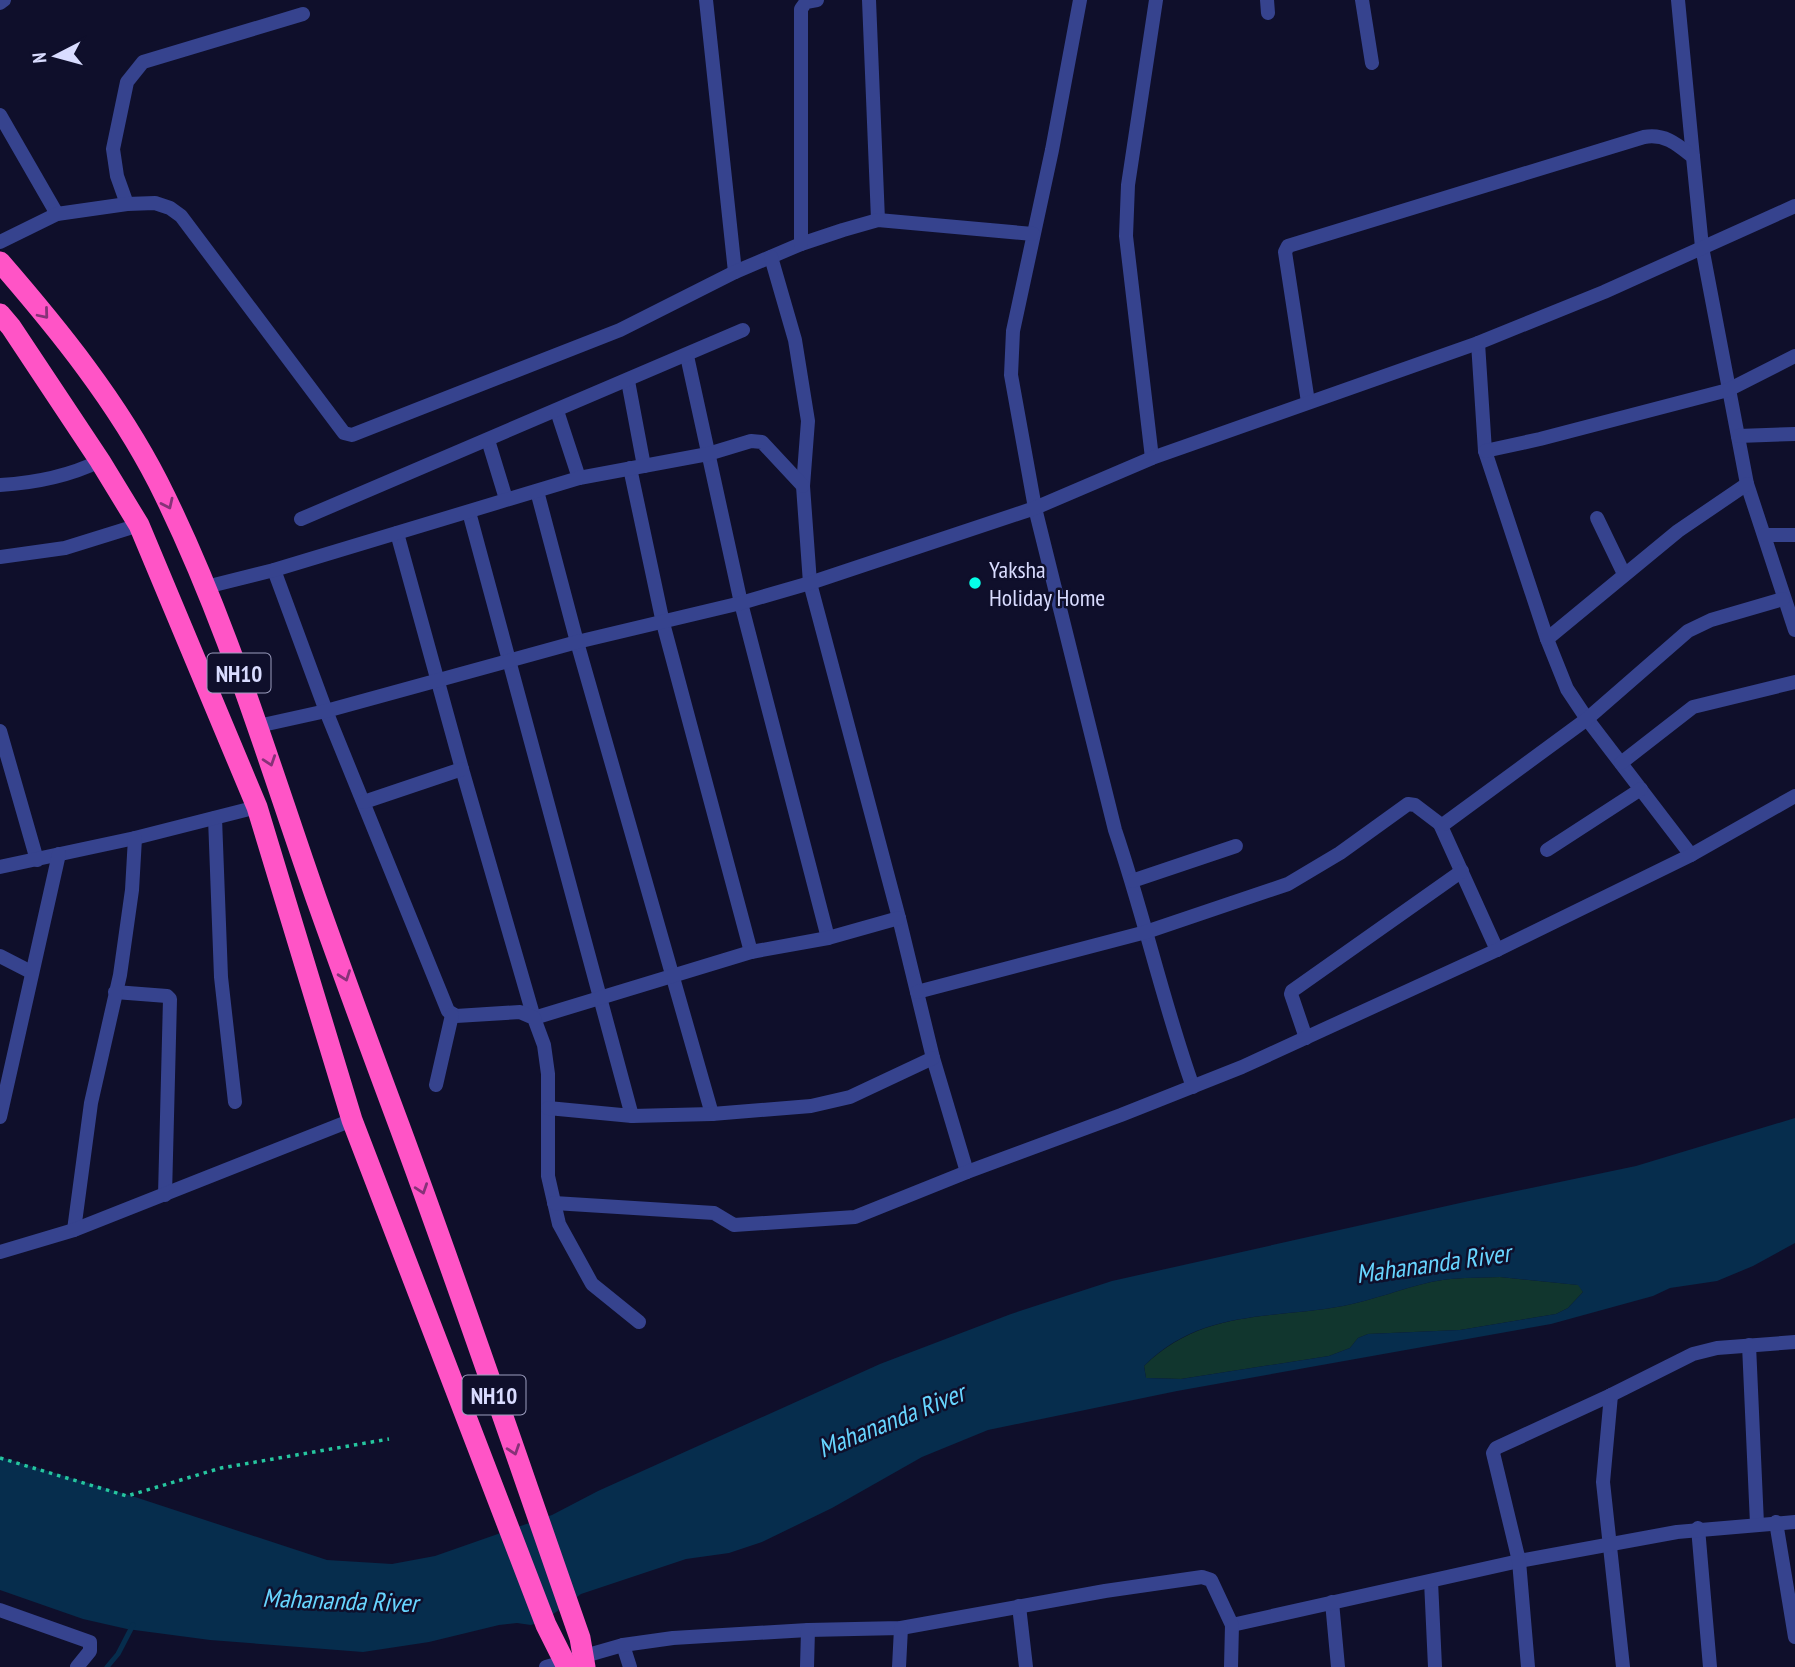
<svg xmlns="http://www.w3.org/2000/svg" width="1795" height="1667" viewBox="0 0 1795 1667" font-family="'PT Sans Narrow',sans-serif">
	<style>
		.green { fill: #11362e }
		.water { fill: #062d4d; fill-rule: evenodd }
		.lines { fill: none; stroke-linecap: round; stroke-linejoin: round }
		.stream { stroke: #062d4d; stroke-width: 5 }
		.path { stroke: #26c69f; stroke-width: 3.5; stroke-dasharray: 3.5 5; stroke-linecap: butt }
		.street { stroke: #36438e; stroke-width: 14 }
		.highway { stroke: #ff54c6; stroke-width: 21 }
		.oneway { stroke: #873278 }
		.poi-dot { fill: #05ffe9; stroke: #0f0f2b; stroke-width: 2.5 }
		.labels { text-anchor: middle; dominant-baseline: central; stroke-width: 5; stroke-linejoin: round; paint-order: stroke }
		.shield { fill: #0f0f2b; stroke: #9c9ebf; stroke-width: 2 }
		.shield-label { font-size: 23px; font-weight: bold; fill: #d9dcff }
		.poi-label { font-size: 24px; fill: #d9dcff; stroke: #0f0f2b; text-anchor: start }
		.water-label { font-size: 26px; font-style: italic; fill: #67d5ff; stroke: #0f0f2b }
	</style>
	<rect width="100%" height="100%" fill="#0f0f2b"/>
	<path class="green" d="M1500,1277l79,8 4,7 -15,16 -12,6 -96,16 -92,4 -10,4 -8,10 -21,8 -148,23 -35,-1 -2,-12c58,-57 128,-47 199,-60 30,-6 58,-17 88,-24 22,-5 46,-4 69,-5z"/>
	<path class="water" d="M1795,1118v125l-42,23 -36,15 -47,7 -17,8 -102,28 -374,67 -189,39 -66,27 -90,51 -70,34 -33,11 -43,6 -105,35 -36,26 -14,5 -14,-2 -18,2 -70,17 -66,10 -153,-12 -83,-11 -44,-10 -83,-29v-133l135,40 192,63 65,4 43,-8 117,-41 46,-24 282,-127 131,-50 101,-33 357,-80 167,-35zM1500,1277l78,8 5,7 -15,16 -12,6 -96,16 -92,4 -10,4 -8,10 -21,8 -148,23 -35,-1 -2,-12c56,-57 128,-47 199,-60 30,-6 58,-17 88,-24 22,-5 46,-4 69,-5z"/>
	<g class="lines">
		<path class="stream" d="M107,1667l11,-13 15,-29"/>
		<path class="path" d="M0,1458l127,38 94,-28 168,-29"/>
		<g class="street">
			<path d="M706,0l29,272"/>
			<path d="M869,0l9,220"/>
			<path d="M1080,0l-28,150 -39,181 -2,44 24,133 80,322c29,85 48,173 78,257"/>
			<path d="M1267,0l1,13"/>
			<path d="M1362,0l10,63"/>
			<path d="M1678,0l15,157"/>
			<path d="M0,3l4,-3"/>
			<path d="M0,115l57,99"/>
			<path d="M127,204l-10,-28 -4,-27 14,-67 16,-20 160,-48"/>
			<path d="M0,242l57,-28 70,-10 28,-1 15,5 11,8 163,217 8,2 268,-105 115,-58 66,-28 42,-14 35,-10 155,14"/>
			<path d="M801,244v-235l5,-7 11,-2"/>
			<path d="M771,257l24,83 13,81 -5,65 7,97 89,335 34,140 34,114"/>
			<path d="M1478,343l7,108 62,188 20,50 20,30 104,136"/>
			<path d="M687,356l54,247 87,335"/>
			<path d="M628,381l16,85"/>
			<path d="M1308,402l-23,-150 3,-6 356,-109c21,-4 34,8 49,20l9,90 45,237 48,146"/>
			<path d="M557,411l22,67"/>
			<path d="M1738,436l57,-2"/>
			<path d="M488,440l18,59"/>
			<path d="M1485,451l55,-12 188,-49 67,-34"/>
			<path d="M1152,458l-26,-222 2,-51 28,-185"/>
			<path d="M630,468l33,155 88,329"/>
			<path d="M0,485c34,-2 69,-9 100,-24"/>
			<path d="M537,491l40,151 135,472"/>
			<path d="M469,512l163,604"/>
			<path d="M1597,518l27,56"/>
			<path d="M301,519l442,-189"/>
			<path d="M397,533l65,236 72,249 217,-66 77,-14 71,-20"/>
			<path d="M1765,535h30"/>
			<path d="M0,557l65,-9 74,-23"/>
			<path d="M274,570l52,141 122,300 8,5 64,-4 14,6 10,27 4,29v102l11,48 33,60 47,38"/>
			<path d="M206,587l68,-17 305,-92 129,-24 43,-13 11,1 41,44"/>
			<path d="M1547,639l131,-108 69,-47"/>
			<path d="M258,726l68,-15 251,-69 164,-39 69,-20 225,-75 117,-50 326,-115 126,-51 191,-86"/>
			<path d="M0,731l37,129"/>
			<path d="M1621,763l72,-56 102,-25"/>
			<path d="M364,802l98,-33"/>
			<path d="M215,818l6,159 14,125"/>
			<path d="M1440,824l57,126"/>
			<path d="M1547,850l94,-61"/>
			<path d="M0,867l135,-29 122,-31"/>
			<path d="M1132,881l104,-35"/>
			<path d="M0,956l31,16"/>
			<path d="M115,992l52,4 3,3 -5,196"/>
			<path d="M917,992l229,-60 142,-48 52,-31 68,-49 7,1 25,19h4l143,-105 101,-88 23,-11 72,-21"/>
			<path d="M1306,1038l-15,-44 1,-3 170,-120"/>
			<path d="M436,1085l16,-70"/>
			<path d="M548,1108l84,8 80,-2 99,-8 39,-9 83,-39"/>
			<path d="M0,1117l59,-263"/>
			<path d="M554,1203l160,10 20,12 121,-8 112,-45 154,-57 121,-48 255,-117 194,-95 104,-59"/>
			<path d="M74,1230l17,-127 29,-128 12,-85 3,-52"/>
			<path d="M0,1252l74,-22 278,-110"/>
			<path d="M1749,1345l8,179"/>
			<path d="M1611,1395l-8,87 20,185"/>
			<path d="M1776,1522l19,115"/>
			<path d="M1698,1528l12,139"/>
			<path d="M1431,1581l4,86"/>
			<path d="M1332,1602l6,65"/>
			<path d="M1019,1606l7,61"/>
			<path d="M0,1610l90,32v9l-13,16"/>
			<path d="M1232,1625l287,-64 158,-29 118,-10"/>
			<path d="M623,1645l7,22"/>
			<path d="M546,1667l77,-22 50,-7 135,-8 93,-2 204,-37 97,-14 9,3 21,45 -1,42"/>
			<path d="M807,1667l1,-37"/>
			<path d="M899,1667l2,-39"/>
			<path d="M1528,1667l-9,-106 -26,-108 3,-5 115,-53 82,-41 24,-6 78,-6"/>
		</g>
		<g class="highway">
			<path d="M0,262c59,68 117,140 158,220 67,133 109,276 158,416 27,76 55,152 83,227 63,170 121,342 181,513l5,29"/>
			<path d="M0,314l11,13 89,134 39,64 118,282 95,313 194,505 21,42"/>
		</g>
	</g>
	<defs><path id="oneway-chevron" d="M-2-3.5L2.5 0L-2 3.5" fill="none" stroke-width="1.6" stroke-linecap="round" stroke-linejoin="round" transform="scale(1.75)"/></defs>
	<g class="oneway">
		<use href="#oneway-chevron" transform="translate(44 314) rotate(50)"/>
		<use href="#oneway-chevron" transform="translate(168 504) rotate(65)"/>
		<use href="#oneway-chevron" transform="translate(270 761) rotate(71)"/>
		<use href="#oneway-chevron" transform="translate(345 976) rotate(70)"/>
		<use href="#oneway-chevron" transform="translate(422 1189) rotate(71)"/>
		<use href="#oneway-chevron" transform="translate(514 1450) rotate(71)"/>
	</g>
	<circle class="poi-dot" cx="975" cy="583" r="7"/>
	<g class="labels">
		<g class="shield">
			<rect x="207.5" y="653.5" width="63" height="39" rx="5"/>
			<rect x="462.5" y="1375.5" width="63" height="39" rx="5"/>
		</g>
		<g class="shield-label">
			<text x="239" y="673">NH10</text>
			<text x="494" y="1395">NH10</text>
		</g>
		<g class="poi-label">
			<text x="989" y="569">Yaksha<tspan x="989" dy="28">Holiday Home</tspan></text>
		</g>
		<g class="water-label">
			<text transform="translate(1433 1263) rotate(-8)">Mahananda River</text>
			<text transform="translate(891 1420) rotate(-22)">Mahananda River</text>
			<text transform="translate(340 1600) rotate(2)">Mahananda River</text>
		</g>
	</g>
	<g transform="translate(56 56) rotate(264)" stroke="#0f0f2b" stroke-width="5" paint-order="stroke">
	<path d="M0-5L12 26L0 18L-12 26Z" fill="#d9dcff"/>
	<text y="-10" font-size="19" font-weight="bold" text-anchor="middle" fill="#d9dcff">N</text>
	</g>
</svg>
